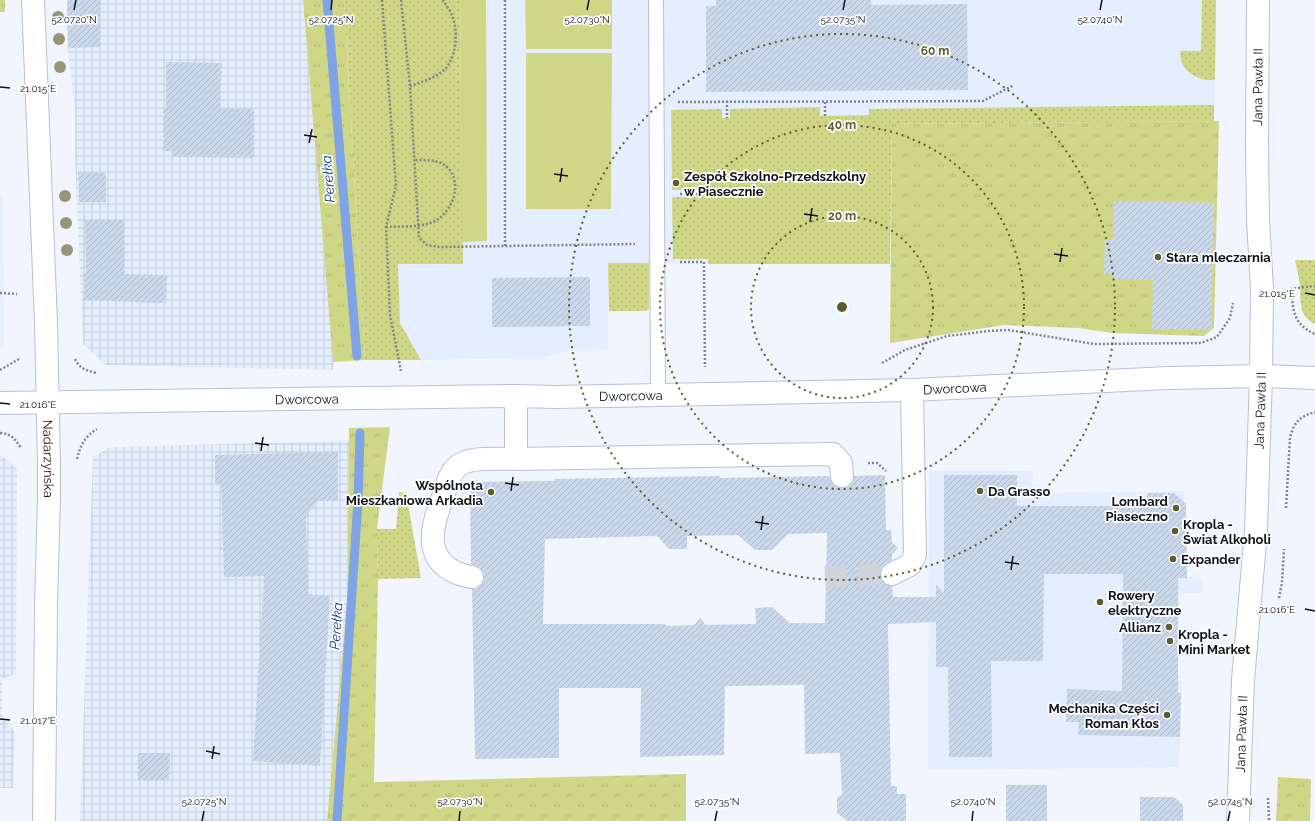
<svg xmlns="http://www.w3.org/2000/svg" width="1315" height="821" viewBox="0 0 1315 821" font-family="Raleway,sans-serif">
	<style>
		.built { fill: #e4eefe }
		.industrial { fill: url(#industrial-grid) }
		.grass { fill: url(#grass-tufts) }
		.park { fill: url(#park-dots) }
		.pitch { fill: #cfd787 }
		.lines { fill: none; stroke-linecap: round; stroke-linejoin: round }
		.stream { stroke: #7ea4e6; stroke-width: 9 }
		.building { fill: url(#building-hatch); fill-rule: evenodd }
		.minor-tunnel { stroke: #cfd4dc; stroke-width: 22; stroke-dasharray: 22 11; stroke-linecap: butt }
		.service-casing { stroke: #b6c1d5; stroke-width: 16 }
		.minor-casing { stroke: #b6c1d5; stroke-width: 24 }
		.tertiary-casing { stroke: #b6c1d5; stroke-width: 24 }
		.path { stroke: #7f838b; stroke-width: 2.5; stroke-dasharray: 2 2; stroke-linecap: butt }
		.service { stroke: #fff; stroke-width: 14 }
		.minor { stroke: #fff; stroke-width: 22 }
		.tertiary { stroke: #fff; stroke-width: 22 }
		.tree { fill: #939778 }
		.ticks { fill: none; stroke: #0f1219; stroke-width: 1.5 }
		.ring { fill: none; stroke: #5a5e2c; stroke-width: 2; stroke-dasharray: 2 4 }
		.poi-dot { fill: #5a5e2c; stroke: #fff; stroke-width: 1.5 }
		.labels { text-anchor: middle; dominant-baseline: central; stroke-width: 3.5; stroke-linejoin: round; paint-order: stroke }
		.street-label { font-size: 13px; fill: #0f1219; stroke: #fff }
		.poi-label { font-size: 13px; font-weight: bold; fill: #0f1219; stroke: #fff; text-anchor: start }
		.water-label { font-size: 14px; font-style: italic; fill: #133e8a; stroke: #fff }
		.ticks-label { font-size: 10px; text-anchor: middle; fill: #0f1219; stroke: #fff; stroke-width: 3.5; stroke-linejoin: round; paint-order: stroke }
		.centre { fill: #5a5e2c; stroke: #fff; stroke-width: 2 }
		.ring-label { font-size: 12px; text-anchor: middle; font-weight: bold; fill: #5a5e2c; stroke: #fff; stroke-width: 3.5; stroke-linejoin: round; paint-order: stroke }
	</style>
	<defs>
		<pattern id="industrial-grid" width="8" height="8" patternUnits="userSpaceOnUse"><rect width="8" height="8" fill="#e4eefe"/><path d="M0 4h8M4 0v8" fill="none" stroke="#c2cbd9"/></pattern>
		<pattern id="grass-tufts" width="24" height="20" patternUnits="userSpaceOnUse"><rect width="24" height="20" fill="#cfd787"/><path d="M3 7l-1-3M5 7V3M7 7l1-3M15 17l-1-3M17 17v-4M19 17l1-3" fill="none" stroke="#b1b874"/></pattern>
		<pattern id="park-dots" width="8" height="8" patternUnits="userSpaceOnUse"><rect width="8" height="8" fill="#cfd787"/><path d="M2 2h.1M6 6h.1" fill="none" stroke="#b1b874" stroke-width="1.8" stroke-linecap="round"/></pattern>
		<pattern id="building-hatch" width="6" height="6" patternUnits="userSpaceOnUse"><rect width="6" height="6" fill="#cbd7eb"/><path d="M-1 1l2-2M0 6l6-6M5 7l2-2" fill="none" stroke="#adb8c9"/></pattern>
	</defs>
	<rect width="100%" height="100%" fill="#f1f6fe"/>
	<g class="built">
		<path d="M460,0h756l-2,121 -322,3 -2,140h-182l-100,-1v86l-39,2 -27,7 -121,2 -21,-37 -2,-59h65z"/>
		<path d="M0,194h3l1,150 -4,3z"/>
		<path d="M929,471h104l-1,22 152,-2v85l19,4v13h-24l-1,87h4l-3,87 -251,3z"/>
	</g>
	<g class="industrial">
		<path d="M67,0h236l31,370 -228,-5 -23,-21 -8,-188v-48l-7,-60z"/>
		<path d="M349,441l-2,160 -20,220h-247l13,-364 17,-10z"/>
		<path d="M0,454l17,15 -1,205 -14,5v37l13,16 -2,56h-13z"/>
	</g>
	<g class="grass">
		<rect x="0" y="0" width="5" height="12"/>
		<path d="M303,0h41l21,360 -32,2z"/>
		<path d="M1219,121l-5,207 -10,8 -92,-3 -34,-5 -74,-3 -114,18 2,-219z"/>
		<path d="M390,427l-13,102 1,50 -4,203 312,-8v47h-359l20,-220 2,-173z"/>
		<path d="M1278,777l33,2 -1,42h-34z"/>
	</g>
	<g class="park">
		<path d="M344,0h116l3,264h-65l2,59 21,37h-56z"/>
		<path d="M1202,0h14l-1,79c-4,2 -8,1 -13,0 -14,-4 -22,-13 -22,-28h21z"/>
		<path d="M1214,105v16l-322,3 -2,140h-182v-5h-35l-1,-62h29l-1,-8 -28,1 -1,-80 51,-1v9h8v-9l90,-2v9l49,-1v-6z"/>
		<path d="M1295,260h20v64c-17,-8 -14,-23 -15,-38 -1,-9 -3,-17 -5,-26z"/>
		<path d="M608,263h41v46l-4,2h-36z"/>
		<path d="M399,492l7,1 15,85 -43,1 -1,-50h19z"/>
	</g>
	<g class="pitch">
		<path d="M460,0h26l1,241 -25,1z"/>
		<path d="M525,0h87v49h-86z"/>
		<path d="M526,53h86l-1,156h-85z"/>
	</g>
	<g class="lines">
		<g class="stream">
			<path d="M327,0l30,356"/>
			<path d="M337,821l21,-320 2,-68"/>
		</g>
	</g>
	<g class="building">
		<path d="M67,0h33v47l-32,1z"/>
		<path d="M716,0h155v5l96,-1 1,86 -262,2v-86h10z"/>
		<path d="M166,62l56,1 -2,46h34v49l-81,-1v-6h-10v-43h3z"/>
		<path d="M78,173h28v29h-27z"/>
		<path d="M1114,201l100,2 -3,127 -59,-1 1,-49 -40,-1 1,-5h-10l1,-35h8z"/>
		<path d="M85,220h39l1,54 42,1 -1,28 -82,-3 1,-27h1z"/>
		<path d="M590,277v49l-98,1v-49z"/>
		<path d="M338,452v49h-20l-12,15 2,78 22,2 -10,170 -67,-5 11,-185 -40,1 -3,-94 -6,1v-29z"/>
		<path d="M885,475l1,55h5l1,12 6,6 -6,6v6l-10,7 -2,7 1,5 4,5 7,2 1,11h43v-12l8,8v-118h73v31h130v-13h27l12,11 1,74h-9v115h3l-1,44 -102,-2 1,-13h-13l1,-33 55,2 1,-117h-79l-1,87h-52l1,96h-43l-1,-90h-12v-45l-48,2 3,162h6v8h9v27h-59l-10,-8v-15l5,-4 -2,-41 -35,1 -1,-69 -79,1 -1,69 -84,2 1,-69h-82v70l-84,1 -3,-170h4l5,-4 3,-6v-6l-4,-5 -9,-4 -1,-82 84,-1v-2l166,-3v2l109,-2 3,7 4,4 7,1 6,-2 4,-4 1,-6zM827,533l-2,90h-35l-18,-16 -17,1 1,16 -50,1 -6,-7 -6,7 -27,1 -2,-2h-122l2,-85 112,-3 12,13h18v-13l51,-1 17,15h17l16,-16z"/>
		<path d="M138,753h32l-1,27h-31z"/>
		<rect x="1006" y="785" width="41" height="36"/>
		<path d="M1140,797h34l9,8v16h-43z"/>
	</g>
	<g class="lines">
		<path class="minor-tunnel" d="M825,577l67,-3"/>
		<defs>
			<path id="service" d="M656,0l2,394"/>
			<g id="minor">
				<path id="s1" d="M33,0l13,323 3,141v34l-3,107 -2,216"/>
				<path d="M1261,376l54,2"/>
				<path d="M516,396v63l317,-5 8,9 1,13"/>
				<path d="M892,574l18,-9 5,-10 -3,-165"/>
				<path d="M472,577c-5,-1 -11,-2 -15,-4 -35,-15 -25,-49 -14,-76 3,-10 6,-23 14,-30 10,-11 45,-8 59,-8"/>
			</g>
			<g id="tertiary">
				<path id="s2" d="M0,403l516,-7 39,1 357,-7 257,-12 92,-2"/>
				<path id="s3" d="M1238,821l5,-141 13,-149 5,-155 1,-87 -4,-69 -1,-76 1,-144"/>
			</g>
		</defs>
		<use href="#service" class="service-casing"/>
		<use href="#minor" class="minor-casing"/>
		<use href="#tertiary" class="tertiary-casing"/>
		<g class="path">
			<path d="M382,0l14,186 -10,41 4,88 11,56"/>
			<path d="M401,0l9,86 9,152 8,7 12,2 196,-3"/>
			<path d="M505,0v246"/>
			<path d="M410,86c12,-4 25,-8 34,-16 13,-12 15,-41 7,-57 -2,-4 -6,-9 -8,-13"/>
			<path d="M727,101v17"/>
			<path d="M678,102l305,-1 31,-16"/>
			<path d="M825,116v-15"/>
			<path d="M680,194h21"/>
			<path d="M386,227c15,-1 33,1 47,-5 19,-9 31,-38 14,-55 -9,-8 -21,-7 -33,-7"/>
			<path d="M680,262h24l1,105"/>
			<path d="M1290,289l25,-3"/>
			<path d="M1292,289c0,21 2,36 23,45"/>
			<path d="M0,293l17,1"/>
			<path d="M75,359c5,10 11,11 21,14"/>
			<path d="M882,363l23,-13 42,-14 42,-5 19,-1 86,14 107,-1 16,-6 13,-19 3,-15"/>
			<path d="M0,370l19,-11"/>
			<path d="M0,433c12,1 15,6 21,15"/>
			<path d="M77,459c3,-13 8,-23 20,-30"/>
			<path d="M868,463h9l9,8"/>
			<path d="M1286,508l4,-71c5,-16 9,-20 25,-25"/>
			<path d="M1279,598l3,-15 2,-34"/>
			<path d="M1268,798l1,23"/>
		</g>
		<use href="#service" class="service"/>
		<use href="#minor" class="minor"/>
		<use href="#tertiary" class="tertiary"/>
	</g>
	<g class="tree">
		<circle cx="58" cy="17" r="6"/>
		<circle cx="59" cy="39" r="6"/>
		<circle cx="60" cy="67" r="6"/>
		<circle cx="65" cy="196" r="6"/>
		<circle cx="66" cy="223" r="6"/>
		<circle cx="67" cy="250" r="6"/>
	</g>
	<path class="ticks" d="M74,10l2,-10M331,10l1,-10M587,10l2,-10M843,10l2,-10M1100,10l2,-10M0,87l10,1M304,135l13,2M309,143l3,-14M554,174l14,2M560,182l2,-14M804,214l14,2M810,222l2,-14M1054,254l14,2M1060,262l2,-14M1305,293l10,2M0,403l10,1M255,443l14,2M261,451l2,-14M505,483l14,2M511,491l2,-14M755,522l14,2M761,530l2,-14M1005,562l14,2M1011,570l2,-14M1305,609l10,2M0,719l10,1M206,751l14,3M212,759l2,-13M202,821l2,-10M459,821l1,-10M715,821l2,-10M972,821l1,-10M1228,821l2,-10"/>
	<g class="ring">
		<circle cx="842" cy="307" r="91"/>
		<circle cx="842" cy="307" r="182"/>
		<circle cx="842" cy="307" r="273"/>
	</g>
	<g class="poi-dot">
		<circle cx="676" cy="183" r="4"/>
		<circle cx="1158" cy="257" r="4"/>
		<circle cx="980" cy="491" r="4"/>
		<circle cx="491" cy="492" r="4"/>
		<circle cx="1176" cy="508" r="4"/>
		<circle cx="1175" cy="531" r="4"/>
		<circle cx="1173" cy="559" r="4"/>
		<circle cx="1100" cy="602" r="4"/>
		<circle cx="1169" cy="627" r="4"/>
		<circle cx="1170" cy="641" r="4"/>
		<circle cx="1167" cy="715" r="4"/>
	</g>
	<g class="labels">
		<g class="street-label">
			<text stroke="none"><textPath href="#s3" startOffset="735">Jana Pawła II</textPath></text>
			<text stroke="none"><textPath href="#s2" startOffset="955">Dworcowa</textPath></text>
			<text stroke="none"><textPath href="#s2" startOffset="631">Dworcowa</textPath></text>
			<text stroke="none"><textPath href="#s2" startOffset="307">Dworcowa</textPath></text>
			<text stroke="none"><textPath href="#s3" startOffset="411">Jana Pawła II</textPath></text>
			<text stroke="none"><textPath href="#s1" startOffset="459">Nadarzyńska</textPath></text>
			<text stroke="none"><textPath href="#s3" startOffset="87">Jana Pawła II</textPath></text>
		</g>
		<g class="poi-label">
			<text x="684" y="176">Zespół Szkolno-Przedszkolny<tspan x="684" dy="15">w Piasecznie</tspan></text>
			<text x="1166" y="257">Stara mleczarnia</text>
			<text x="483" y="485" text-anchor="end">Wspólnota<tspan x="483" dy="15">Mieszkaniowa Arkadia</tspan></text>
			<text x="988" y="491">Da Grasso</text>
			<text x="1168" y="501" text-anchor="end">Lombard<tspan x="1168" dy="15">Piaseczno</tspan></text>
			<text x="1183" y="524">Kropla -<tspan x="1183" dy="15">Świat Alkoholi</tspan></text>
			<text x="1181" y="559">Expander</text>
			<text x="1108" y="595">Rowery<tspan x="1108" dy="15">elektryczne</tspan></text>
			<text x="1161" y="627" text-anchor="end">Allianz</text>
			<text x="1178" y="634">Kropla -<tspan x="1178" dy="15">Mini Market</tspan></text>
			<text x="1159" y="708" text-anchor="end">Mechanika Części<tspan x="1159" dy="15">Roman Kłos</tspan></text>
		</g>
		<g class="water-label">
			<text transform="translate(328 179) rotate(-95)">Perełka</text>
			<text transform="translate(336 626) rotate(-86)">Perełka</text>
		</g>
	</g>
	<g class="ticks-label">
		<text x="331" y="23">52.0725°N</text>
		<text x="587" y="23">52.0730°N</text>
		<text x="843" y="23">52.0735°N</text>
		<text x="1100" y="23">52.0740°N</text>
		<text x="74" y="23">52.0720°N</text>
		<text x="38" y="92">21.015°E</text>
		<text x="1277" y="297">21.015°E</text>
		<text x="38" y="408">21.016°E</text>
		<text x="1277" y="613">21.016°E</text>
		<text x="38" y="724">21.017°E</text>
		<text x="204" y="805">52.0725°N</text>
		<text x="460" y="805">52.0730°N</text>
		<text x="717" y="805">52.0735°N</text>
		<text x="973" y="805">52.0740°N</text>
		<text x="1230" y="805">52.0745°N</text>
	</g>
	<circle cx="842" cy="307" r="6" class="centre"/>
	<g class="ring-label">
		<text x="935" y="55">60 m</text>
		<text x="842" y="129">40 m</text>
		<text x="842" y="220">20 m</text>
	</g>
</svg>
